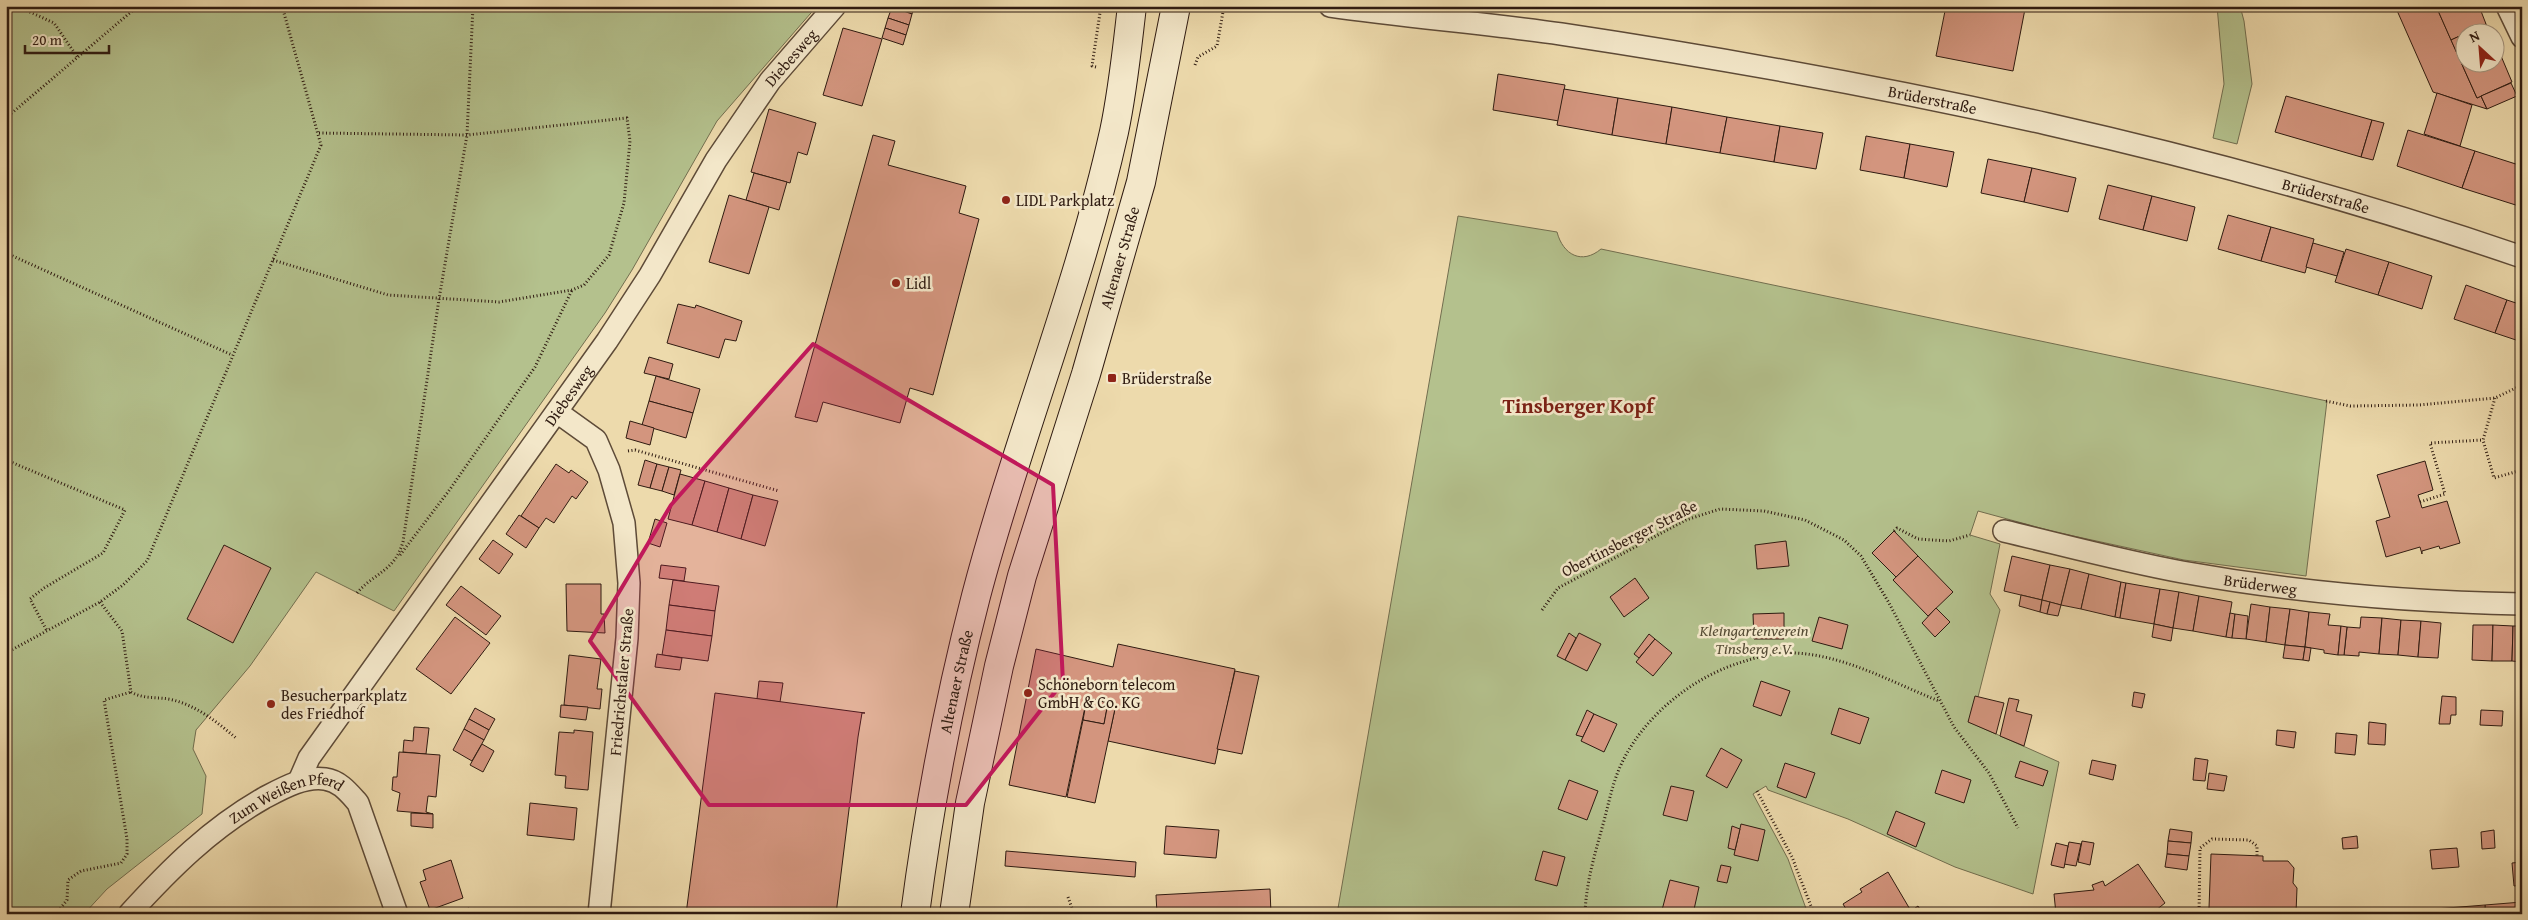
<svg xmlns="http://www.w3.org/2000/svg" width="2528" height="920" viewBox="0 0 2528 920" font-family="'Gentium Book Plus',serif">
	<style>
		.green { fill: #b4c18d; stroke: #726e4f }
		.building { fill: #d3957e; stroke: #2f1b11 }
		.lines { fill: none; stroke-linecap: round; stroke-linejoin: round }
		.minor-casing { stroke: #5e4b38; stroke-width: 24 }
		.secondary-casing { stroke: #2f1b11; stroke-width: 30 }
		.path { stroke: #2f1b11; stroke-width: 3; stroke-dasharray: 1 2.5; stroke-linecap: butt }
		.minor { stroke: #f3e7c9; stroke-width: 21 }
		.secondary { stroke: #f3e7c9; stroke-width: 28 }
		.marked { fill: #c2185b; fill-opacity: 0.2; stroke: #c2185b; stroke-width: 4; stroke-linejoin: round }
		.poi-dot { fill: #8f2418; stroke: #f3e7c9; stroke-width: 2 }
		.labels { text-anchor: middle; dominant-baseline: central; stroke-width: 5; stroke-linejoin: round; paint-order: stroke }
		.street-label { font-size: 16px; fill: #2f1b11; stroke: #f3e7c9 }
		.poi-label { font-size: 16px; fill: #2f1b11; stroke: #f3e7c9; text-anchor: start }
		.park-label { font-size: 16px; font-style: italic; fill: #574d36; stroke: #f3e7c9 }
		.district-label { font-size: 21px; font-weight: bold; fill: #7a1f14; stroke: #f3e7c9 }
	</style>
	<rect width="100%" height="100%" fill="#eddaac"/>
	<filter id="stains"><feTurbulence type="fractalNoise" baseFrequency=".004" numOctaves="4"/><feColorMatrix values="0 0 0 0 .2 0 0 0 0 .09 0 0 0 0 .02 0 0 0 .5 -.17"/></filter>
	<radialGradient id="worn" r=".72"><stop offset=".6" stop-color="#630" stop-opacity="0"/><stop offset="1" stop-color="#630" stop-opacity=".3"/></radialGradient>
	<g class="green">
		<path d="M6,6h811l-100,115 -85,149 -27,43 -211,298 -78,-39 -66,94 -54,64 -3,19 13,27 -4,38 -95,75 -23,25h-78z"/>
		<path d="M2217,6h23l4,15 8,63 -15,60 -24,-6 11,-54z"/>
		<path d="M1458,216l99,16c6,23 25,33 44,17l726,152 -21,175 -122,-16 -129,-28 -77,-21 -8,24 30,9 -10,50 10,16 -22,87 -9,25 90,40 -26,132 -78,-27 -107,-48 -80,-29 -2,-4 -13,8 35,65 20,55h-471z"/>
	</g>
	<g class="building">
		<path d="M892,6h23l-3,8z"/>
		<path d="M1946,6h66l13,3 -12,62 -77,-15z"/>
		<path d="M2395,6h41l41,92 4,-2 6,13 -54,-17z"/>
		<path d="M2436,6h43l7,18 -35,16z"/>
		<path d="M892,7l20,7 -3,11 -21,-7z"/>
		<path d="M888,18l21,7 -3,10 -21,-7z"/>
		<path d="M2486,24l4,8h-23z"/>
		<path d="M843,28l39,11 -20,67 -39,-11z"/>
		<path d="M885,28l21,7 -3,10 -21,-7z"/>
		<path d="M2466,33v29h30v-18l16,38 -35,16 -26,-58z"/>
		<path d="M1498,74l67,11 -6,36 -66,-11z"/>
		<path d="M2511,83l6,13 -30,13 -6,-13z"/>
		<path d="M1564,89l54,9 -6,37 -55,-10z"/>
		<path d="M2437,93l35,12 -12,41 -36,-12z"/>
		<path d="M2286,96l86,24 -11,37 -86,-25z"/>
		<path d="M1618,98l54,9 -6,37 -54,-9z"/>
		<path d="M1672,107l55,10 -7,36 -54,-9z"/>
		<path d="M769,109l47,14 -9,32 -9,-3 -8,31 -39,-11z"/>
		<path d="M1727,117l53,9 -6,36 -54,-9z"/>
		<path d="M2372,120l12,3 -11,37 -12,-3z"/>
		<path d="M1780,126l43,7 -7,36 -42,-7z"/>
		<path d="M2408,130l67,21 -13,37 -65,-22z"/>
		<path d="M873,135l22,6 -7,24 78,21 -7,27 20,6 -46,176 -23,-7 -10,35 -77,-21 -6,20 -22,-5z"/>
		<path d="M1866,136l44,8 -6,34 -44,-8z"/>
		<path d="M1910,144l44,8 -7,35 -43,-9z"/>
		<path d="M2475,151l47,15v41l-60,-19z"/>
		<path d="M1988,159l44,9 -8,34 -43,-9z"/>
		<path d="M2032,168l44,10 -8,34 -44,-10z"/>
		<path d="M754,173l33,9 -8,28 -33,-10z"/>
		<path d="M2108,185l44,11 -9,34 -44,-11z"/>
		<path d="M729,195l40,12 -20,67 -40,-12z"/>
		<path d="M2152,196l43,11 -8,34 -44,-11z"/>
		<path d="M2228,215l43,12 -10,34 -43,-12z"/>
		<path d="M2271,227l43,12 -9,34 -44,-12z"/>
		<path d="M2313,243l31,9 -7,24 -31,-9z"/>
		<path d="M2346,249l43,13 -11,33 -43,-13z"/>
		<path d="M2389,262l43,14 -10,33 -44,-14z"/>
		<path d="M2466,285l41,15 -12,33 -41,-14z"/>
		<path d="M2507,300l15,5v37l-27,-9z"/>
		<path d="M678,304l17,4 1,-3 46,16 -6,20 -11,-2 -6,19 -52,-15z"/>
		<path d="M649,357l24,7 -4,15 -25,-6z"/>
		<path d="M656,376l44,13 -7,24 -44,-12z"/>
		<path d="M649,401l44,12 -7,25 -44,-13z"/>
		<path d="M630,421l24,7 -4,17 -24,-7z"/>
		<path d="M645,460l12,4 -7,24 -12,-3z"/>
		<path d="M2425,461l8,29 -15,5 4,13 25,-7 13,42 -20,6 -1,-3 -17,5v3l-2,-7 -34,10 -10,-36 14,-4 -13,-42z"/>
		<path d="M556,464l13,9 2,-3 17,12 -12,17 -4,-3 -18,27 -8,-5 -7,10 -18,-12z"/>
		<path d="M657,464l12,3 -7,24 -12,-3z"/>
		<path d="M669,467l12,3 -7,25 -12,-4z"/>
		<path d="M680,474l25,7 -13,44 -24,-6z"/>
		<path d="M705,481l24,7 -12,44 -25,-7z"/>
		<path d="M729,488l24,7 -12,44 -24,-7z"/>
		<path d="M753,495l25,6 -13,45 -24,-7z"/>
		<path d="M519,515l20,13 -13,20 -20,-14z"/>
		<path d="M655,519l12,4 -7,24 -12,-4z"/>
		<path d="M1894,531l24,25 -22,21 -24,-24z"/>
		<path d="M493,540l20,14 -14,20 -20,-15z"/>
		<path d="M1786,541l3,25 -32,3 -2,-24z"/>
		<path d="M224,545l47,23 -38,75 -46,-24z"/>
		<path d="M1918,556l35,36 -25,24 -35,-36z"/>
		<path d="M2012,556l38,9 -8,35 -38,-9z"/>
		<path d="M661,565l25,3 -2,13 -25,-3z"/>
		<path d="M2050,565l20,4 -9,36 -19,-5z"/>
		<path d="M2070,569l19,5 -8,35 -20,-4z"/>
		<path d="M2089,574l32,8 -6,35 -34,-8z"/>
		<path d="M1635,578l14,20 -25,19 -14,-20z"/>
		<path d="M673,580l46,6 -4,25 -46,-6z"/>
		<path d="M2121,582l5,1 -6,35 -5,-1z"/>
		<path d="M2126,583l34,6 -6,35 -34,-6z"/>
		<path d="M566,584h35v30h3l1,19 -38,-2z"/>
		<path d="M461,586l40,30 -15,19 -40,-30z"/>
		<path d="M2160,589l19,3 -6,36 -19,-4z"/>
		<path d="M2179,592l20,4 -6,35 -20,-3z"/>
		<path d="M2021,595l21,5 -2,12 -21,-6z"/>
		<path d="M2199,596l33,6 -6,35 -33,-6z"/>
		<path d="M2042,600l8,2 -3,12 -7,-2z"/>
		<path d="M2050,602l11,3 -3,11 -11,-2z"/>
		<path d="M2251,604l19,3 -4,35 -20,-3z"/>
		<path d="M669,605l46,6 -3,25 -46,-6z"/>
		<path d="M2270,607l20,2 -5,36 -19,-3z"/>
		<path d="M1936,608l14,14 -15,15 -13,-14z"/>
		<path d="M2290,609l19,3 -4,35 -20,-2z"/>
		<path d="M2309,612l21,2 -2,11 13,1 -3,29 -14,-2v-3l-19,-3z"/>
		<path d="M1784,613v26h-30l-1,-25z"/>
		<path d="M2230,613l5,1 -3,24 -6,-1z"/>
		<path d="M2235,614l13,2 -2,23 -14,-1z"/>
		<path d="M455,617l35,26 -39,51 -35,-25z"/>
		<path d="M1819,617l29,8 -6,24 -30,-8z"/>
		<path d="M2361,617l21,1 -3,36 -20,-2v4l-15,-1 3,-28 13,1z"/>
		<path d="M2382,618l19,2 -3,35 -19,-1z"/>
		<path d="M2401,620l20,1 -3,36 -20,-2z"/>
		<path d="M2421,621l20,2 -3,35 -20,-1z"/>
		<path d="M2154,624l19,4 -2,13 -19,-4z"/>
		<path d="M2473,625h20l-1,36 -20,-1z"/>
		<path d="M2493,625l20,1 -1,35h-20z"/>
		<path d="M2341,626l6,1 -3,28h-6z"/>
		<path d="M2513,626h9v36l-10,-1z"/>
		<path d="M666,630l46,6 -4,25 -46,-6z"/>
		<path d="M1569,633l7,5 -11,22 -8,-4z"/>
		<path d="M1579,633l22,11 -14,27 -22,-11z"/>
		<path d="M1649,634l6,5 -16,19 -5,-4z"/>
		<path d="M1655,639l17,14 -19,23 -17,-14z"/>
		<path d="M1118,644l117,25 -20,95 -107,-23 8,-37 -29,-6 -21,99 -57,-12 27,-136 77,18z"/>
		<path d="M2285,645l20,2 -2,13 -20,-2z"/>
		<path d="M2305,647l6,1 -2,13 -6,-1z"/>
		<path d="M657,654l25,4 -2,12 -25,-3z"/>
		<path d="M569,655l32,4 -4,30h5l-2,20 -36,-4z"/>
		<path d="M1235,671l24,5 -17,78 -25,-5z"/>
		<path d="M759,681l24,2 -3,19 -23,-3z"/>
		<path d="M1761,681l29,10 -9,25 -28,-10z"/>
		<path d="M2134,692l11,2 -3,14 -10,-2z"/>
		<path d="M715,693l150,20h-3l-4,24 -22,177h-150z"/>
		<path d="M1975,696l29,7 -8,31 -28,-12z"/>
		<path d="M2442,696l14,1v18h-5l-1,9h-11z"/>
		<path d="M1087,698l21,5 -4,21 -21,-4z"/>
		<path d="M2009,698l10,2 -3,11 16,4 -8,31 -24,-10z"/>
		<path d="M1108,703l8,1 -21,99 -28,-6 16,-77 21,4z"/>
		<path d="M561,705l27,2 -2,13 -26,-3z"/>
		<path d="M475,708l20,11 -6,11 -20,-11z"/>
		<path d="M1839,708l30,10 -9,26 -29,-10z"/>
		<path d="M1587,710l7,4 -11,23 -7,-2z"/>
		<path d="M2481,710l22,1 -1,15 -22,-1z"/>
		<path d="M1594,714l23,10 -13,28 -23,-11z"/>
		<path d="M469,719l20,11 -5,10 -20,-11z"/>
		<path d="M2369,722l17,2 -1,21 -17,-1z"/>
		<path d="M414,727l15,1 -3,26 -23,-2 1,-12 9,1z"/>
		<path d="M464,729l20,11 -12,21 -19,-11z"/>
		<path d="M574,730l19,2 -5,58 -23,-2 1,-12 -11,-1 4,-43 15,1z"/>
		<path d="M2277,730l19,2 -2,16 -18,-3z"/>
		<path d="M2336,733l21,2 -2,20 -20,-2z"/>
		<path d="M482,744l12,7 -11,21 -13,-7z"/>
		<path d="M1721,748l21,12 -15,28 -21,-12z"/>
		<path d="M399,752l41,3 -4,42 -8,-1 -2,16 7,2 -36,-3 3,-18 -8,-3 1,-13h4z"/>
		<path d="M2195,758l13,2 -3,21 -12,-1z"/>
		<path d="M2092,760l24,5 -3,15 -24,-6z"/>
		<path d="M2020,761l28,10 -5,15 -28,-9z"/>
		<path d="M1785,763l30,10 -9,25 -29,-11z"/>
		<path d="M1942,770l29,10 -7,23 -29,-10z"/>
		<path d="M2209,773l18,3 -3,15 -17,-2z"/>
		<path d="M1569,780l29,11 -11,29 -29,-11z"/>
		<path d="M1671,786l23,5 -7,30 -24,-6z"/>
		<path d="M530,803l47,5 -3,32 -47,-5z"/>
		<path d="M1896,811l29,12 -9,24 -29,-13z"/>
		<path d="M411,813l22,1v14l-22,-2z"/>
		<path d="M1741,824l24,6 -7,31 -24,-6z"/>
		<path d="M1166,826l53,4 -3,28 -52,-4z"/>
		<path d="M1732,826l8,3 -5,21 -7,-2z"/>
		<path d="M2170,829l22,3 -1,11 -23,-2z"/>
		<path d="M2494,830l1,18 -13,1 -1,-17z"/>
		<path d="M2357,836l1,12 -15,1 -1,-11z"/>
		<path d="M2082,841l12,2 -4,22 -12,-3z"/>
		<path d="M2168,841l23,2 -2,13 -22,-2z"/>
		<path d="M2069,842l12,2 -5,22 -12,-2z"/>
		<path d="M2056,843l12,3 -4,22 -13,-3z"/>
		<path d="M2457,848l2,19 -27,2 -2,-19z"/>
		<path d="M1006,851l130,11 -1,15 -130,-11z"/>
		<path d="M1543,851l22,6 -8,29 -22,-6z"/>
		<path d="M2167,854l22,2 -2,14 -22,-3z"/>
		<path d="M2211,854l52,2v5h25l6,7 -1,15 4,5 -1,25 -62,-3 -4,4 -17,-1 -4,-5z"/>
		<path d="M451,860l12,38 -33,12 -10,-28 6,-2 -3,-10z"/>
		<path d="M2522,862v23l-8,1 -2,-23z"/>
		<path d="M2138,864l27,39 -14,11h-95l-2,-20 40,-4 -2,-5 11,-4 2,5z"/>
		<path d="M1721,865l10,2 -4,16 -10,-2z"/>
		<path d="M1888,872l23,39 7,-5 5,8h-74l-6,-10 19,-12 -2,-3z"/>
		<path d="M1670,880l29,7 -6,27 -31,-4z"/>
		<path d="M1270,889l1,25h-114l-1,-19z"/>
		<path d="M2522,902v12h-37v-9z"/>
		<path d="M2485,905v9h-50v-5z"/>
		<path d="M469,908l2,6h-22z"/>
		<path d="M2435,909v5h-50v-1z"/>
	</g>
	<g class="lines">
		<defs>
			<g id="minor">
				<path id="s1" d="M1330,6c77,11 154,17 231,28 325,49 649,116 961,223"/>
				<path d="M2507,6l15,31"/>
				<path d="M557,412l39,28 13,30 15,53 5,60 -2,55 -28,276"/>
				<path id="s2" d="M2004,531c59,14 118,30 178,41 111,20 227,30 340,32"/>
				<path id="s3" d="M299,781l10,-23 298,-417 43,-66 66,-115 54,-79 65,-75"/>
				<path id="s4" d="M129,914c42,-46 81,-85 135,-116 19,-10 40,-22 61,-19 15,2 24,14 33,24l39,111"/>
			</g>
			<g id="secondary">
				<path id="s5" d="M915,914c14,-107 34,-214 61,-318 41,-156 103,-307 138,-464 9,-42 13,-84 18,-126"/>
				<path id="s6" d="M954,914l16,-111 29,-137 23,-90 64,-202 55,-192 35,-176"/>
			</g>
		</defs>
		<use href="#minor" class="minor-casing"/>
		<use href="#secondary" class="secondary-casing"/>
		<g class="path">
			<path d="M17,6l37,17 24,35"/>
			<path d="M1195,65l3,-8 19,-11 7,-40"/>
			<path d="M1096,67l-4,-1 9,-60"/>
			<path d="M6,118l132,-112"/>
			<path d="M6,253l226,102"/>
			<path d="M273,260l115,35 111,7 73,-12 12,-5 25,-30 15,-52 6,-62 -3,-23 -160,17 -150,-2"/>
			<path d="M2495,398l-12,42 11,38 28,-8"/>
			<path d="M2326,401l24,5 69,-1 76,-7 27,-13"/>
			<path d="M628,451l7,-1 144,41"/>
			<path d="M6,460l119,50 -22,43 -59,35 -14,11 17,32"/>
			<path d="M2420,502l25,-8 -15,-51 53,-3"/>
			<path d="M1894,531l3,-3 21,11 31,2 21,-6"/>
			<path d="M400,555l48,-63 87,-125 37,-77"/>
			<path d="M357,593c18,-21 37,-21 46,-51l36,-243 28,-164 6,-129"/>
			<path d="M100,602l22,29 9,61c14,8 27,4 42,8 24,6 44,22 63,38"/>
			<path d="M1542,610l16,-22 128,-68 34,-11 44,2 41,9 39,20 17,16 28,47 65,124 35,46 29,55"/>
			<path d="M6,653l94,-51 23,-17 24,-24 174,-416 -39,-139"/>
			<path d="M1757,791l35,66 22,57"/>
			<path d="M1068,897l6,17"/>
			<path d="M56,914l11,-14 1,-20 13,-9 40,-8 6,-9v-15l-23,-139 27,-8"/>
			<path d="M1585,914c1,-30 9,-57 17,-86 5,-17 8,-34 14,-51 18,-51 67,-94 117,-112 21,-7 41,-14 63,-12 51,3 97,30 143,48"/>
			<path d="M2199,914l1,-66 12,-9 37,1 8,6v10"/>
		</g>
		<use href="#minor" class="minor"/>
		<use href="#secondary" class="secondary"/>
	</g>
	<path class="marked" d="M813,344l240,141 10,197 -97,123h-257l-119,-164 81,-136z"/>
	<g class="poi-dot">
		<circle cx="1006" cy="200" r="5"/>
		<circle cx="896" cy="283" r="5"/>
		<rect x="1107" y="373" width="10" height="10" rx="2.5"/>
		<circle cx="1028" cy="693" r="5"/>
		<circle cx="271" cy="704" r="5"/>
	</g>
	<g class="labels">
		<g class="street-label">
			<text stroke="none"><textPath href="#s3" startOffset="876">Diebesweg</textPath></text>
			<text stroke="none"><textPath href="#s1" startOffset="610">Brüderstraße</textPath></text>
			<text stroke="none"><textPath href="#s1" startOffset="1015">Brüderstraße</textPath></text>
			<text stroke="none"><textPath href="#s6" startOffset="678">Altenaer Straße</textPath></text>
			<text stroke="none"><textPath href="#s3" startOffset="471">Diebesweg</textPath></text>
			<text transform="translate(1629 538) rotate(-27)">Obertinsberger Straße</text>
			<text stroke="none"><textPath href="#s2" startOffset="262">Brüderweg</textPath></text>
			<text stroke="none"><textPath href="#s5" startOffset="236">Altenaer Straße</textPath></text>
			<text transform="translate(621 682) rotate(-85)">Friedrichstaler Straße</text>
			<text stroke="none"><textPath href="#s4" startOffset="201">Zum Weißen Pferd</textPath></text>
		</g>
		<g class="poi-label">
			<text x="1016" y="200">LIDL Parkplatz</text>
			<text x="906" y="283">Lidl</text>
			<text x="1122" y="378">Brüderstraße</text>
			<text x="1038" y="684">Schöneborn telecom<tspan x="1038" dy="18">GmbH &amp; Co. KG</tspan></text>
			<text x="281" y="695">Besucherparkplatz<tspan x="281" dy="18">des Friedhof</tspan></text>
		</g>
		<g class="park-label">
			<text x="1754" y="630">Kleingartenverein<tspan x="1754" dy="18">Tinsberg e.V.</tspan></text>
		</g>
		<g class="district-label">
			<text x="1578" y="405">Tinsberger Kopf</text>
		</g>
	</g>
	<rect width="2528" height="920" fill="none" stroke="#eddaac" stroke-width="25"/>
	<rect x="8" y="8" width="2513" height="905" fill="none" stroke="#2f1b11" stroke-width="2.5"/>
	<rect x="12" y="12" width="2503" height="895" fill="none" stroke="#2f1b11"/>
	<g transform="translate(2480 48) rotate(334)"><circle r="24" fill="#f3e7c9" stroke="#a5957f"/>
	<path d="M0-4L9 19L0 12L-9 19Z" fill="#8f2418"/>
	<text y="-8" font-size="14" font-weight="bold" text-anchor="middle" fill="#2f1b11">N</text>
	</g>
	<path d="M25 45v8h84v-8" fill="none" stroke="#2f1b11" stroke-width="2.5"/>
	<text x="32" y="45" font-size="15" fill="#2f1b11" stroke="#f3e7c9" stroke-width="4" paint-order="stroke">20 m</text>
	<rect width="100%" height="100%" filter="url(#stains)"/>
	<rect width="100%" height="100%" fill="url(#worn)"/>
</svg>
